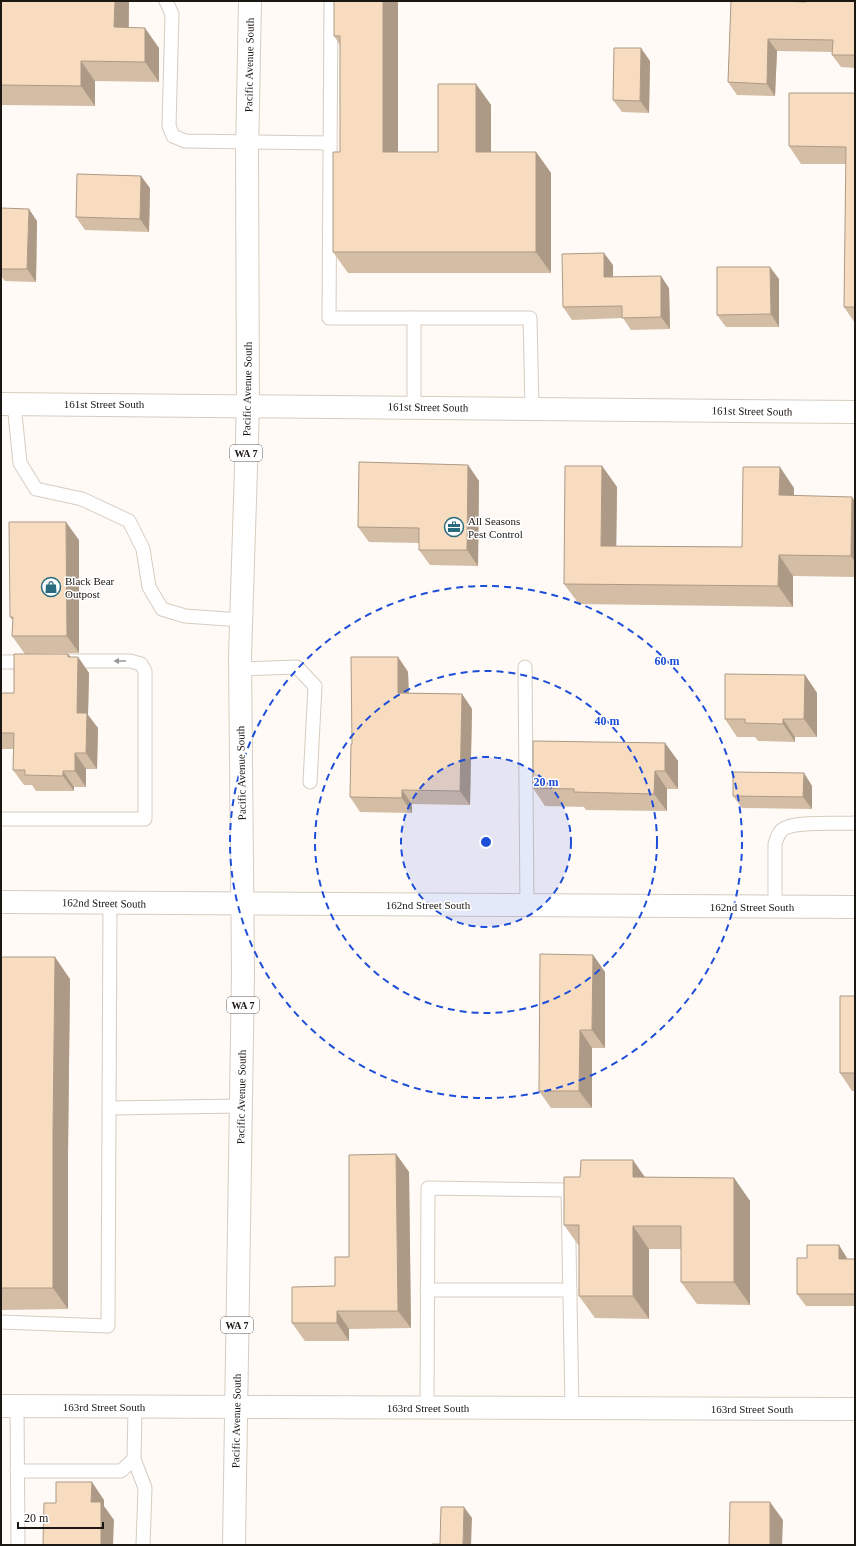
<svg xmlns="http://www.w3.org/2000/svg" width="856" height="1546" viewBox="0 0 856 1546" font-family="Georgia,serif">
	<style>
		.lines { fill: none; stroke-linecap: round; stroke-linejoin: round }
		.service-casing { stroke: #d7ccc1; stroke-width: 15 }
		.minor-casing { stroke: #d7ccc1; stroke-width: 24 }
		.primary-casing { stroke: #d7ccc1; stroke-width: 24 }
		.service { stroke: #fff; stroke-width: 13 }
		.minor { stroke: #fff; stroke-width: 22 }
		.primary { stroke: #fff; stroke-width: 22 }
		.wall { fill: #d4bda5 }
		.shaded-wall { fill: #ad9a86 }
		.building { fill: #f7dcc0; stroke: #ad9a86 }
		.oneway { fill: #989795 }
		.ring { fill: none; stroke: #1d4ed8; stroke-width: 2; stroke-dasharray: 7 5 }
		.labels { text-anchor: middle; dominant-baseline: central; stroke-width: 3; stroke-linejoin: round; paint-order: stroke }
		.shield { fill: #fff; stroke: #5f5d5a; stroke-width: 1 }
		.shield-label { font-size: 10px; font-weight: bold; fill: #1b1713 }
		.street-label { font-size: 11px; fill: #1b1713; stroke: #fff }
		.poi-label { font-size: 11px; fill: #1b1713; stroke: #fff; text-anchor: start }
		.centre { fill: #1d4ed8; stroke: #fff; stroke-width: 2 }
		.ring-label { font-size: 12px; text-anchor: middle; font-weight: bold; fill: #1d4ed8; stroke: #fff; stroke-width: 3; stroke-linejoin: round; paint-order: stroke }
	</style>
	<rect width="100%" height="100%" fill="#fffaf6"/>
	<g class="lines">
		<defs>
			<g id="service">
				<path d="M166,1l6,13 -3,112 4,10 12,5 145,2"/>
				<path d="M331,1l-2,317h201l2,90"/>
				<path d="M14,404l6,59 16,26 46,10 47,22 14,28 6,38 13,22 23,7 56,4"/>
				<path d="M414,407v-89"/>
				<path d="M1,662h31"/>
				<path d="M525,667l2,239"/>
				<path d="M240,669l57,-2 18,19 -5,96"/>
				<path d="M1,819h144v-148l-4,-7 -11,-3h-67"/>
				<path d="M775,907v-63c2,-7 4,-13 10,-16 14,-7 53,-4 70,-5"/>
				<path d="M109,1108l132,-2"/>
				<path d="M427,1290h143"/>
				<path d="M1,1322l107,4 2,-423"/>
				<path d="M17,1406l1,139"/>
				<path d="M427,1408l1,-220 140,2 4,219"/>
				<path d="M134,1459l11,29 -2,57"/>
				<path d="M17,1471h104l13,-12 1,-52"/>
			</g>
			<g id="minor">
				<path d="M1,404l854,8"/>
				<path d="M1,902l854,5"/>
				<path d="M1,1406l854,3"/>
			</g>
			<path id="primary" d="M234,1545l9,-573 -3,-316 8,-250 -1,-251 3,-154"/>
		</defs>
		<use href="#service" class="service-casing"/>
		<use href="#minor" class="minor-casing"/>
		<use href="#primary" class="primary-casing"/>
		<use href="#service" class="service"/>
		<use href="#minor" class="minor"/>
		<use href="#primary" class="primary"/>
	</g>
	<g class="wall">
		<path d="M1,1h128v27l30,20v34l-64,-1v25l-94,-1z"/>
		<path d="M398,1v151h40l38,-68 15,21v47h45l15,21v100h-203l-15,-21 7,-100v-107l-6,-9z"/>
		<path d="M731,1l75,1 49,-1v67l-14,-1 -9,-12v-3l-55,-1 -2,45 -38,-1 -9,-13z"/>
		<path d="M650,61l-1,52 -27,-1 -9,-12z"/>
		<path d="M855,93v230l-11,-16 2,-143h-45l-12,-18z"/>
		<path d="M150,188l-1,44 -64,-2 -9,-13z"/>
		<path d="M1,208l36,13 -1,61 -31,-1 -4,-5z"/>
		<path d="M613,265v12l56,11 1,41 -39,1 -8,-12 -51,2 -9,-13z"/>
		<path d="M779,279v48h-53l-9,-12z"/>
		<path d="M468,465l11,16 -1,85 -48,-1 -11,-15v-7l-50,-1 -11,-15z"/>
		<path d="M602,466l15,21 -1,59 126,1 52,-59v8l61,5v76l-62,-1v31l-214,-3 -15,-20z"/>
		<path d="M79,540v113l-54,1 -13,-18 1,-15 -3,-4z"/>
		<path d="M68,654l3,3h7l11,16 -1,42 10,13 -1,41h-11v18h-12v4h-38l-4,-6h-8l-11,-15v-21h-12v-56h13z"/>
		<path d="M398,657l10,15 1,21 53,1 10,15 -2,96 -58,-1v9l-52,-1 -10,-15 2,-53z"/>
		<path d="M805,675l12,18v44h-22v5l-37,-1 -3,-4h-18l-12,-18z"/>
		<path d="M665,743l13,18v28h-11v22l-81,-1 -2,-3 -39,-1 -12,-18z"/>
		<path d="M804,773l8,13v23l-70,-1 -9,-12z"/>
		<path d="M593,955l12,17v76h-13v60h-41l-12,-17z"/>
		<path d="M1,957l69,22 -2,174v156l-67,1z"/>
		<path d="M855,975v116h-3l-12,-18 15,-77z"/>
		<path d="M396,1154l13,18 2,156 -62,1v12h-44l-13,-18 43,-37 14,-29z"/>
		<path d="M645,1177l89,1 16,23v104l-53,-1 -16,-22v-33h-32v70l-54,-1 -16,-22v-50l-15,-21z"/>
		<path d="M807,1258h40v1h8v47h-49l-9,-12z"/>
	</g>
	<g class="shaded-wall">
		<path d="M115,1h14l-1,46 -14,-20z"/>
		<path d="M383,1h15v172l-15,-21z"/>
		<path d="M145,28l14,20v34l-14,-20z"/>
		<path d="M768,39l9,12 -2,45 -8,-12z"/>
		<path d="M641,48l9,13 -1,52 -9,-12z"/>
		<path d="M81,61l14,20v25l-14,-20z"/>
		<path d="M476,84l15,21v68l-15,-21z"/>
		<path d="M536,152l15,21v100l-15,-21z"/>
		<path d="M141,176l9,12 -1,44 -9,-13z"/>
		<path d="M29,209l8,12 -1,61 -9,-13z"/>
		<path d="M604,253l9,12v24l-9,-12z"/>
		<path d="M770,267l9,12v48l-8,-13z"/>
		<path d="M661,276l8,12 1,41 -9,-12z"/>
		<path d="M468,465l11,16 -1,85 -11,-16z"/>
		<path d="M602,466l15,21 -1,80 -15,-21z"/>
		<path d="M780,467l14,21v28l-15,-21z"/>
		<path d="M852,497l3,4v61l-4,-6z"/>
		<path d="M66,522l13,18v113l-12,-17z"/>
		<path d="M779,555l14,21v31l-15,-21z"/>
		<path d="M68,654l10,13v-10l11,16 -1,42 10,13 -1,41 -11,-16 -9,-40z"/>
		<path d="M398,657l10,15 1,36 -11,-15z"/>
		<path d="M805,675l12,18v44l-13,-18z"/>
		<path d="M462,694l10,15 -2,96 -10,-14z"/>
		<path d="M783,719l12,18v5l-12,-18z"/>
		<path d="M665,743l13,18v28l-13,-18z"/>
		<path d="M75,753l11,16v18l-11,-16z"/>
		<path d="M63,771l11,16v4l-11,-15z"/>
		<path d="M655,771l12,18v22l-13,-17z"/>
		<path d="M804,773l8,13v23l-9,-12z"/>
		<path d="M402,790l10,14v9l-10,-15z"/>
		<path d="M593,955l12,17v76l-13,-18z"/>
		<path d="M55,957l15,22 -2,174v156l-15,-21v-157z"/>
		<path d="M580,1030l12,18v60l-13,-17z"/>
		<path d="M396,1154l13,18 2,156 -13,-17z"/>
		<path d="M633,1160l16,23 -16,-6z"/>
		<path d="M734,1178l16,23v104l-16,-23z"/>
		<path d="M633,1226l16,23v70l-16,-23z"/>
		<path d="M839,1245l8,13v14l-8,-13z"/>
		<path d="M337,1311l12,18v12l-12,-18z"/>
		<path d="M92,1482l12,18v6l10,14 -1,25h-12l-10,-43z"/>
		<path d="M770,1502l13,18 -1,25h-12z"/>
		<path d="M464,1507l8,11 -1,27h-8z"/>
	</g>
	<g class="building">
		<path d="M1,1h114l-1,26 31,1v34l-64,-1v25l-80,-1z"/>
		<path d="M334,1h49v151h55v-68h38v68h60v100h-203v-100h7v-116h-6z"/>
		<path d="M731,1h45l30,1v-1h49v54h-23l1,-15 -65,-1 -1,45 -39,-2z"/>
		<path d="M614,48h27l-1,53 -27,-1z"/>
		<path d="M789,93h66v214h-11l2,-160 -57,-1z"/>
		<path d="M77,174l64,2 -1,43 -64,-2z"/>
		<path d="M1,208l28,1 -2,60h-26z"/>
		<path d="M604,253v24l57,-1v41l-39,1v-12l-59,1 -1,-53z"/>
		<path d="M717,267h53l1,47 -54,1z"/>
		<path d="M359,462l109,3 -1,85h-48v-22l-61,-1z"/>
		<path d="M565,466h37l-1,80 141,1 1,-80h37l-1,28 73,2 -1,59 -72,-1 -1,31 -214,-2z"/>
		<path d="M9,522h57l1,114h-55l1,-19h-3z"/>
		<path d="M14,654h54v3h10l-1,56h10l-1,40h-11v18h-12v5l-38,-1v-5h-12l1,-37h-13v-40h13z"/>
		<path d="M351,657h47v36l64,1 -2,97 -58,-1v8l-52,-1 1,-53h1z"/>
		<path d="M725,674l80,1 -1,44h-21v5l-38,-1v-4h-20z"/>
		<path d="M533,741l132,2v28h-10l-1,23 -80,-2v-3l-41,-1z"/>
		<path d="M733,772l71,1 -1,24 -70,-1z"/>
		<path d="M540,954l53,1 -1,75h-12l-1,61h-40z"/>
		<path d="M1,957h54l-2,174v157h-52z"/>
		<path d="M855,975v98h-15v-77h15z"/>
		<path d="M396,1154l2,157h-61v12h-45v-36l43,-1v-29h14v-102z"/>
		<path d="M581,1160h52v17l101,1v104h-53v-56h-48v70h-54v-71h-15v-48h16z"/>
		<path d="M807,1245h32v14h16v35h-58v-36h10z"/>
		<path d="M56,1482h36l-1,20h10v43h-58l1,-42h12z"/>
		<path d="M730,1502h40v43h-41z"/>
		<path d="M441,1507h23l-1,38h-31v-1h8z"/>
	</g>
	<defs><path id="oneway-solid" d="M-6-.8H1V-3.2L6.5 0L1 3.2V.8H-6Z"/></defs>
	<use class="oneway" href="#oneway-solid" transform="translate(120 661) rotate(180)"/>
	<circle cx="486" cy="842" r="85" fill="#1d4ed8" fill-opacity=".12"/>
	<g class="ring">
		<circle cx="486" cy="842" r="85"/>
		<circle cx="486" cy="842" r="171"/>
		<circle cx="486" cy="842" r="256"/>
	</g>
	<defs>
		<symbol id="office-ring" viewBox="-11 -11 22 22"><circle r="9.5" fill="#fff" stroke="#286b7d" stroke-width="1.5"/><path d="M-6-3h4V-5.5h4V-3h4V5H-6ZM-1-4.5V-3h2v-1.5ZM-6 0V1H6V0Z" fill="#286b7d"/></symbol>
		<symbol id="shop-ring" viewBox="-11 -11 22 22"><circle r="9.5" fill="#fff" stroke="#286b7d" stroke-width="1.5"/><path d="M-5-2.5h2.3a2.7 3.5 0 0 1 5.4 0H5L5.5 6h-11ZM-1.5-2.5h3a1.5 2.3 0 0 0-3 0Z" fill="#286b7d"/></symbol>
	</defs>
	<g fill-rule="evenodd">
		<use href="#office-ring" x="443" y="516" width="22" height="22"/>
		<use href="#shop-ring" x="40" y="576" width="22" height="22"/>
	</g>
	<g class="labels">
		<g class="shield">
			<rect x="230" y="445" width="32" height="16" rx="3"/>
			<rect x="227" y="997" width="32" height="16" rx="3"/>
			<rect x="221" y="1317" width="32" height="16" rx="3"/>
		</g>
		<g class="shield-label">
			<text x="246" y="453">WA 7</text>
			<text x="243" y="1005">WA 7</text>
			<text x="237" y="1325">WA 7</text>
		</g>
		<g class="street-label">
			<text transform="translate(249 65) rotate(-89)">Pacific Avenue South</text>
			<text transform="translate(247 389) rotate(-89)">Pacific Avenue South</text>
			<text x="104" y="404">161st Street South</text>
			<text transform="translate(428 407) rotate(1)">161st Street South</text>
			<text transform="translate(752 411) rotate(1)">161st Street South</text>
			<text transform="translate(241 773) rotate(-91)">Pacific Avenue South</text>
			<text transform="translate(104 903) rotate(1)">162nd Street South</text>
			<text x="428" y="905">162nd Street South</text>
			<text x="752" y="907">162nd Street South</text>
			<text transform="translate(241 1097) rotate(-89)">Pacific Avenue South</text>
			<text x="104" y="1407">163rd Street South</text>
			<text x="428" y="1408">163rd Street South</text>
			<text x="752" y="1409">163rd Street South</text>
			<text transform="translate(236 1421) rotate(-89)">Pacific Avenue South</text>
		</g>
		<g class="poi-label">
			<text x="468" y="521">All Seasons<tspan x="468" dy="13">Pest Control</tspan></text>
			<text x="65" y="581">Black Bear<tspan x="65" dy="13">Outpost</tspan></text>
		</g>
	</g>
	<circle cx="486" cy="842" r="6" class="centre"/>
	<g class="ring-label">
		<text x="667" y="665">60 m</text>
		<text x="607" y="725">40 m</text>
		<text x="546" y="786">20 m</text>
	</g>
	<rect width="856" height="1546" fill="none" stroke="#1b1713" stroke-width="4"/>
	<path d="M18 1522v6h85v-6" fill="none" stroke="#1b1713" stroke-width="2"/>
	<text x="24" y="1522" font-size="12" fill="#1b1713" stroke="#ffffff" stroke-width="3" paint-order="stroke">20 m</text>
</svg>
